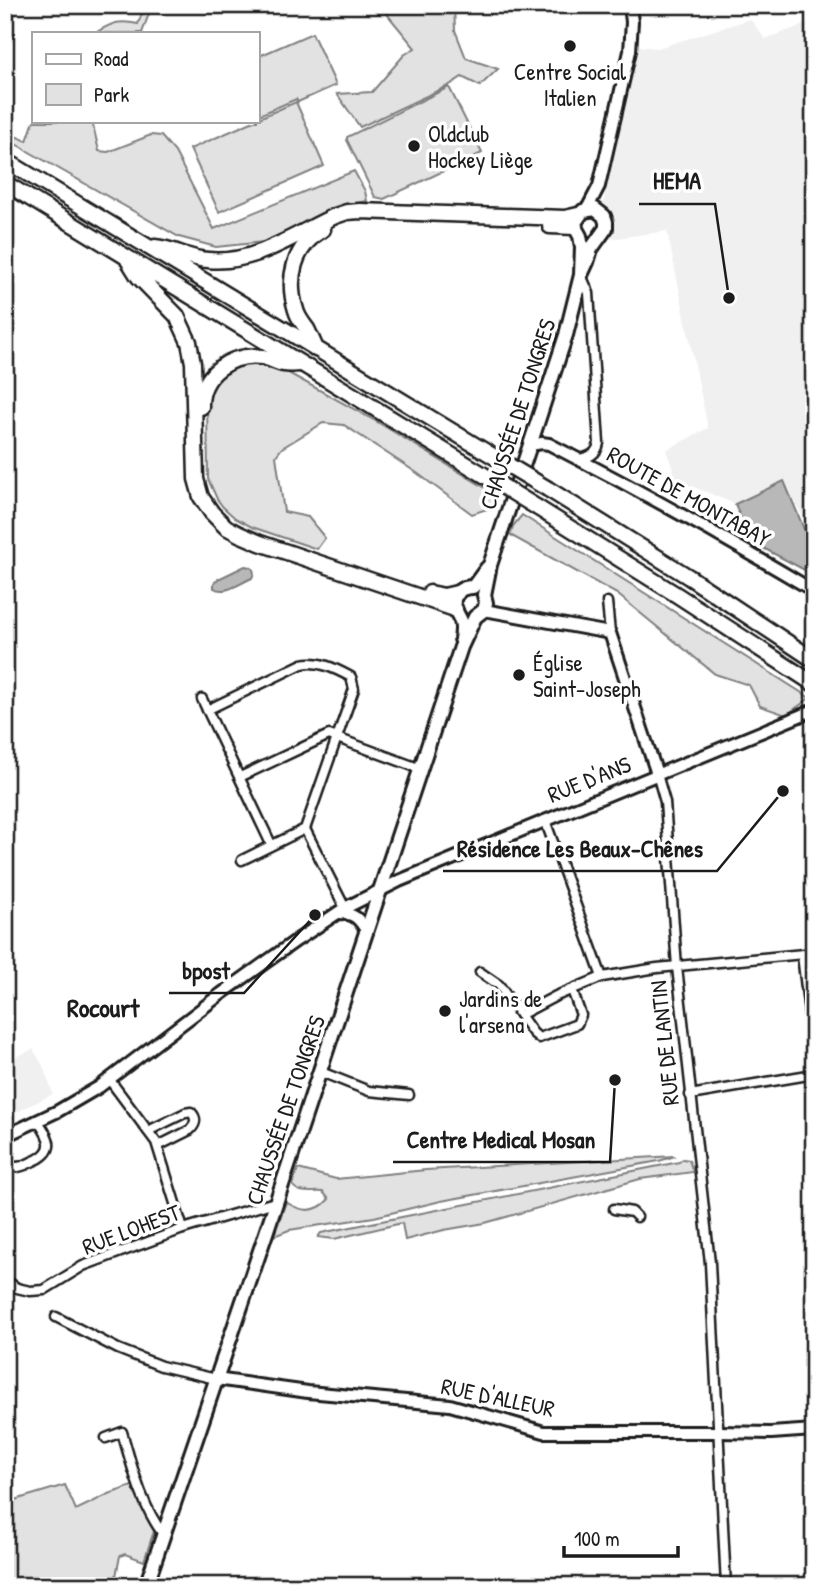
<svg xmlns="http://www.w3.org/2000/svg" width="819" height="1591" viewBox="0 0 819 1591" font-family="'Patrick Hand',sans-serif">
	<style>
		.built { fill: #f0f0f0 }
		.green { fill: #e2e2e2; stroke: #7f7f7f; stroke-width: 2 }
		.water { fill: #b8b8b8; stroke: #7a7a7a; stroke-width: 2 }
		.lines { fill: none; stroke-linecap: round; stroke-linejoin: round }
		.street-casing { stroke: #1c1c1c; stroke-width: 13 }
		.secondary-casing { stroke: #1c1c1c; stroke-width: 16 }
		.primary-casing { stroke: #1c1c1c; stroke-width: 18 }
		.highway-casing { stroke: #1c1c1c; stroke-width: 19 }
		.street { stroke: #fff; stroke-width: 8 }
		.secondary { stroke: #fff; stroke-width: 10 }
		.primary { stroke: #fff; stroke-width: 12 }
		.highway { stroke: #fff; stroke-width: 14 }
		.highway-bridge-casing { stroke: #1c1c1c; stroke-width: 19; stroke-linecap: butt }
		.highway-bridge { stroke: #fff; stroke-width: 14 }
		.poi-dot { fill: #1c1c1c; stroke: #fff; stroke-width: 2.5 }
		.labels { text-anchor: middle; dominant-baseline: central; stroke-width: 7; stroke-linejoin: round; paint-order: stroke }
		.poi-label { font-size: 23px; fill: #1c1c1c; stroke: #fff; text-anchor: start }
		.street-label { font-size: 23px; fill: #1c1c1c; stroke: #fff }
		.quarter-label { font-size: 26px; font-weight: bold; fill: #1c1c1c; stroke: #fff }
		.leader { fill: none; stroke: #1c1c1c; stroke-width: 2.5 }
		.callout-dot { fill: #1c1c1c; stroke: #fff; stroke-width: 2.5 }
		.callout-label { font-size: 24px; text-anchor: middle; font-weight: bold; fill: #1c1c1c; stroke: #fff; stroke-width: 7; stroke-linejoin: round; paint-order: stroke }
	</style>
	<rect width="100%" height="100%" fill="#fff"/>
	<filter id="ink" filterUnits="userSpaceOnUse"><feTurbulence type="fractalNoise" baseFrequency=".0143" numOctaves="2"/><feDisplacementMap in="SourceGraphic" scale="14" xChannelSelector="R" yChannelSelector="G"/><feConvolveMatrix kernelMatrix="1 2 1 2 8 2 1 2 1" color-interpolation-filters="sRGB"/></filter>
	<g filter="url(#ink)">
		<g class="built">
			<path d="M750,19l15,20 49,-18v517l-30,-57 -49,23 -58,-24 -11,-30 42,-22 -41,-197 -64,9 4,-27 -4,-9 35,-158 20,2z"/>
			<path d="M33,1049l10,17 10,28 -48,24v-56z"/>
		</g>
		<g class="green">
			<path d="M145,5h7l-10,28h-45v-1c16,-10 23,-12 41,-8z"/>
			<path d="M384,5h70l1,25 11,28 32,11 -18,17 -18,-9 -14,9 -88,41 -23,-33 35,-2 32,-37 11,-7 -33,-40z"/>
			<path d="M312,33l24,52 -38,17 -2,-3 -39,17v-59z"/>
			<path d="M449,87l33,66 -98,46 -9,-2 -28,-57v-3z"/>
			<path d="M296,102l28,64 -105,46 -29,-63 64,-28h3v-2z"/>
			<path d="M34,121h58l7,30 9,1 43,-17 10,1 14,16 39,77 140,-58 11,20 2,10 -36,8 -3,5 -64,28 -48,5 -37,-10 -174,-99v-6l22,9z"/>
			<path d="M263,359l111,61 123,75 -1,11 -24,8 -55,-41 -73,-48 -21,-2 -41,25 -6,8 8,56 24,5 17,21 -8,11 -65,-22 -17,-9 -12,-11 -6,-8 -9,-20 -1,-85 16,-23z"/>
			<path d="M522,515l288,183 -24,17 -26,-9 -11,-21 -34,-11 -98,-80 -107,-59 3,-9z"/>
			<path d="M675,1156l-16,5 -218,40 -67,16 -85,13 -15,6 12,-34c15,10 30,12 43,-3l-6,-7c-12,-1 -23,3 -31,-7l6,-16 38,10 90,-9z"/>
			<path d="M683,1159l6,1 4,12 -53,7 -155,44 -41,7 -39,10 -3,-17 -68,16 -16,-2 3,-4 358,-71z"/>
			<path d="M65,1485l11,25 33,-16 26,-9 19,46 -10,30 -19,-7 -5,2 -6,30h-109v-83z"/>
		</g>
		<g class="water">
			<path d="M784,481l30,72v22l-64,-34 -15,-37z"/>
			<path d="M245,566l5,1 3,2 1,5 -2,4c-12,5 -27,17 -38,10v-5l4,-4z"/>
		</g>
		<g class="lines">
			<defs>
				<g id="street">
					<path d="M579,459c11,-2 18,-5 20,-16l-10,-150 -7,-16"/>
					<path d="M607,602l3,31"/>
					<path d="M202,699l69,145"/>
					<path d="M207,710l95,-46c17,-4 34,5 49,13l3,12 -49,140 -63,31"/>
					<path d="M657,774l8,28 12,165 33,296 16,323"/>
					<path d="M240,777l89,-42 92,34"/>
					<path d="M545,820l57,157"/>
					<path d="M305,829l40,79"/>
					<path d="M802,955l10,82 2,2"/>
					<path d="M480,972l19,13 34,48 6,5 38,-14 4,-9 -9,-25"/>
					<path d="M520,1015l36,-19 46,-19 55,-9 157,-15"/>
					<path d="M321,1072l48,19 40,4"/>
					<path d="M109,1079l47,63 27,87"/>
					<path d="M690,1095l124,-21"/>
					<path d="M148,1131l37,-18 6,-1c6,6 5,12 -1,18l-32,16"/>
					<path d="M5,1159l9,8c9,1 14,-4 22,-7 22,-11 12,-24 2,-39"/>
					<path d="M614,1209l18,3 5,5"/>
					<path d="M5,1280l12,8 13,3 14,-1 39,-24 100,-37 92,-27"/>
					<path d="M56,1317l62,32 43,17 55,13"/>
					<path d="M106,1438l16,-6c10,34 20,76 42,103"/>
				</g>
				<g id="secondary">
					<path d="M587,209l12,-23 31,-135 2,-29 -2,-17"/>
					<path d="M530,445l12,-2 7,1c90,46 178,95 265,147"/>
					<path d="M484,610l126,23 47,141"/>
					<path d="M338,913c16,0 21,5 29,19"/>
					<path d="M5,1136l53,-25 41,-24 122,-93 76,-54 48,-32 54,-27 415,-171"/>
					<path d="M216,1379l92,13 142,13 94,27h175l52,1 43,-3"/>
				</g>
				<g id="primary">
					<path d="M461,639c1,-6 2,-12 0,-18 -2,-5 -6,-10 -7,-16 -2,-13 9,-18 19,-18l14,-19"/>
					<path d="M146,1586l118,-347 197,-592 14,-30 9,-7 2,-7 -2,-8 6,-30 40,-120 36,-110 15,-60 6,-13 4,-13 15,-21v-6l-2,-6 -9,-7 -12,2 -7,10 -1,6 5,9 2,11 -1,28"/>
				</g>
				<g id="highway">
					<path d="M5,160l493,299"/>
					<path d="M5,183l484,295"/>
					<path d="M550,226l25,1"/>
					<path d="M155,247c18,1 34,12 53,13 46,5 87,-26 127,-44l12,-4 13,-1 205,7 13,-3"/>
					<path d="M128,260l10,16 39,40 12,26 4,21 3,116 5,18 11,16 14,14 13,7 21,9 195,66"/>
					<path d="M316,349c-3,-7 -6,-14 -9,-20 -5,-7 -9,-11 -11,-19 -10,-31 -2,-64 27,-81"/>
					<path d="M201,407c-1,-33 30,-54 61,-50 8,1 14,6 22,7 5,1 11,0 17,0"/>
					<path d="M548,489l141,88 125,83"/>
					<path d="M538,508l139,87 137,89"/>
					<path d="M430,593l14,3 13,-3"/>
				</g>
			</defs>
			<use href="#street" class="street-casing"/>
			<use href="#secondary" class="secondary-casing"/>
			<use href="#primary" class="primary-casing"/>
			<use href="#highway" class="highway-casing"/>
			<use href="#street" class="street"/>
			<use href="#secondary" class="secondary"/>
			<use href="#primary" class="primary"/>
			<use href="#highway" class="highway"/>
			<defs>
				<g id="highway-bridge">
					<path d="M498,459l50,30"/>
					<path d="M489,478l49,30"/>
				</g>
			</defs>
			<use href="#highway-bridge" class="highway-bridge-casing"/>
			<use href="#highway-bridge" class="highway-bridge"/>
		</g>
	</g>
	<g class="poi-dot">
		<circle cx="570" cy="46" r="7"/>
		<circle cx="414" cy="146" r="7"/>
		<circle cx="519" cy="675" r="7"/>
		<circle cx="445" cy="1011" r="7"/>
	</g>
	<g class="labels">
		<g class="poi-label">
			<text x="570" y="71" text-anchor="middle">Centre Social<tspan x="570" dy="26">Italien</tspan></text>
			<text x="428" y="133">Oldclub<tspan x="428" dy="26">Hockey Liège</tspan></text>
			<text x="533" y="662">Église<tspan x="533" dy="26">Saint-Joseph</tspan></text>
			<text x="459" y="998">Jardins de<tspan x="459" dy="26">l'arsena</tspan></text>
		</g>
		<g class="street-label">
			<text transform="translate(517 414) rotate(-72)">CHAUSSÉE DE TONGRES</text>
			<text transform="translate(689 496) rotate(29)">ROUTE DE MONTABAY</text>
			<text transform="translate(589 779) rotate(-22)">RUE D'ANS</text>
			<text transform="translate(664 1043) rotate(-96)">RUE DE LANTIN</text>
			<text transform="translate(285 1110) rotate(-71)">CHAUSSÉE DE TONGRES</text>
			<text transform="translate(131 1229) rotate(-21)">RUE LOHEST</text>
			<text transform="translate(498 1397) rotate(12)">RUE D'ALLEUR</text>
		</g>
		<g class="quarter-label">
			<text x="103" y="1007">Rocourt</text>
		</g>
	</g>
	<path class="leader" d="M729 298L715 204H639M783 791L717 871H443M315 915L244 993H169M615 1080L610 1162H393"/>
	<g class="callout-dot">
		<circle cx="729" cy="298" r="7"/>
		<circle cx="783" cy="791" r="7"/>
		<circle cx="315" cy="915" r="7"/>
		<circle cx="615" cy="1080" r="7"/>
	</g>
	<g class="callout-label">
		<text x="677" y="189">HEMA</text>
		<text x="580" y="857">Résidence Les Beaux-Chênes</text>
		<text x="206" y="979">bpost</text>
		<text x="501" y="1148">Centre Medical Mosan</text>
	</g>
	<rect width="819" height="1591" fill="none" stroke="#fff" stroke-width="28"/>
	<rect x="14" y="14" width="791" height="1563" fill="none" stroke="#1c1c1c" stroke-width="2.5" filter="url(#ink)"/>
	<rect x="32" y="32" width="228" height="91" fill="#ffffff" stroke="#a4a4a4" stroke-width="2"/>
	<rect x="46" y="54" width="35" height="10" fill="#ffffff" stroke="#a4a4a4" stroke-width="2"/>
	<text x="94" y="66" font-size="21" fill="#1c1c1c">Road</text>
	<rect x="46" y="84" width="35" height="21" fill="#e2e2e2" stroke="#a4a4a4" stroke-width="2"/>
	<text x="94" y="102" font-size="21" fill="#1c1c1c">Park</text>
	<path d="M564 1546v10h114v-10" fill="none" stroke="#1c1c1c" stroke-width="3.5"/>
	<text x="574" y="1546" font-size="21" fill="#1c1c1c" stroke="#ffffff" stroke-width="5" paint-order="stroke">100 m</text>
</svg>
